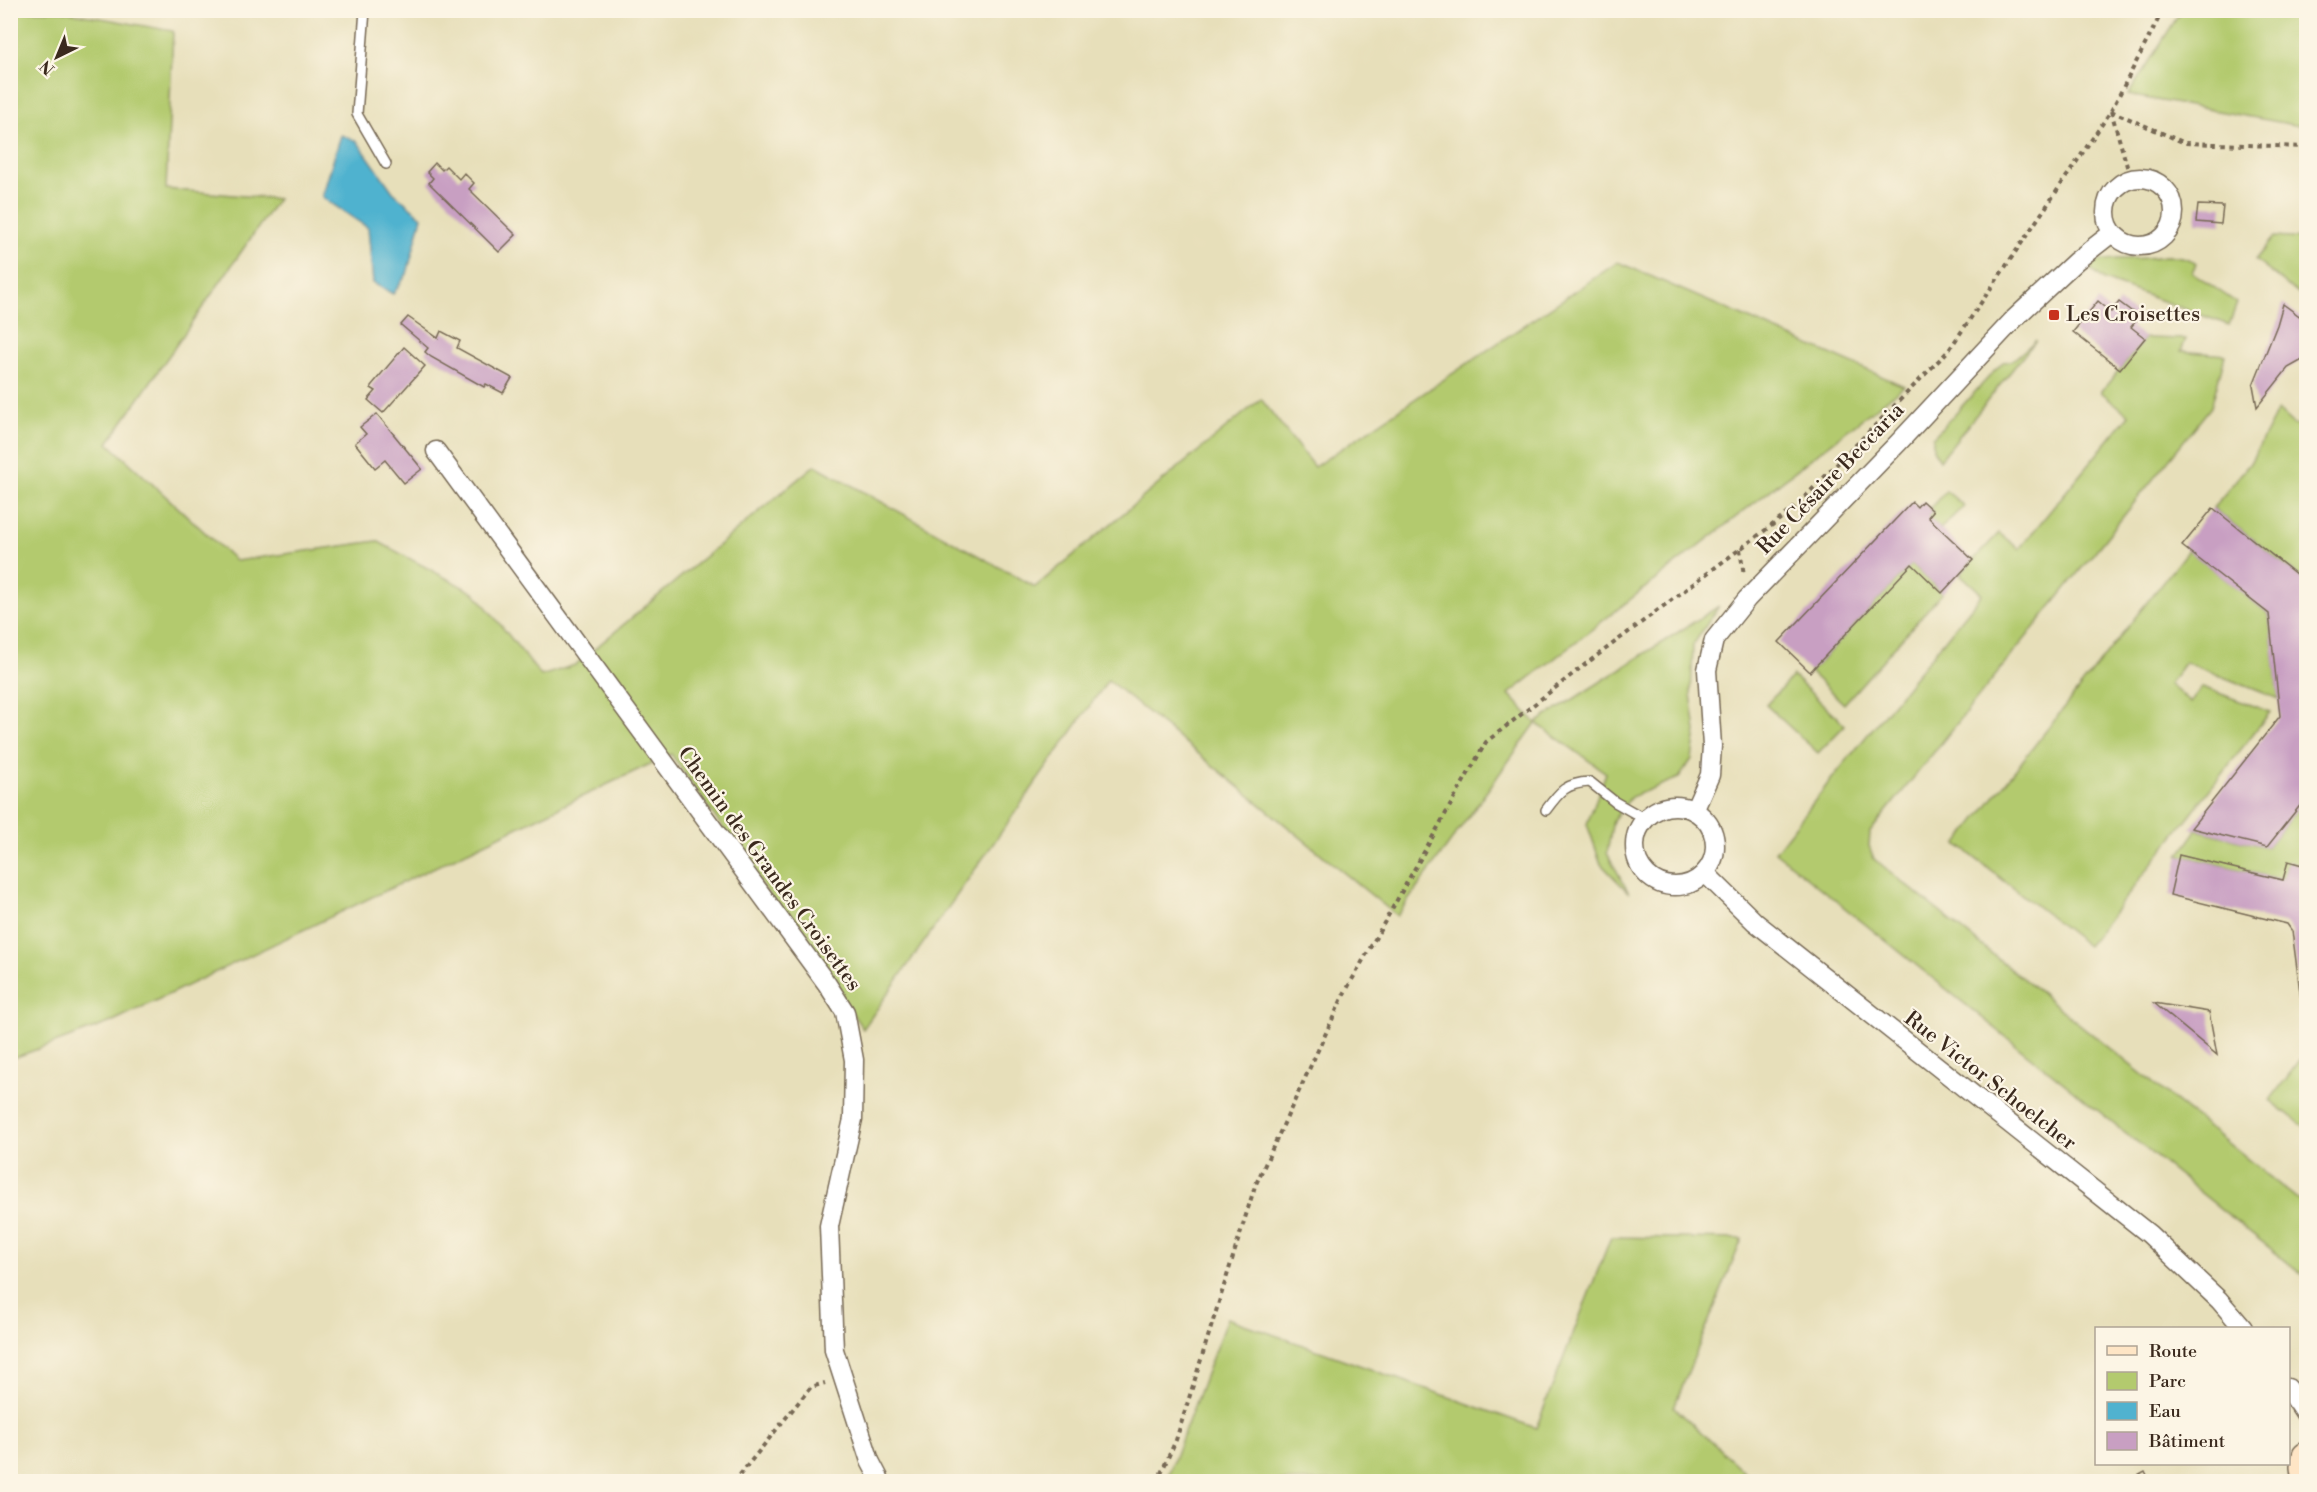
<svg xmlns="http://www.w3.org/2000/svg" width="2317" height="1492" viewBox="0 0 2317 1492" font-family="'Libre Bodoni',serif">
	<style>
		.green { fill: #b3ca6e; stroke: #777a46; stroke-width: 1.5 }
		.water { fill: #50b2cf; stroke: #466e76; stroke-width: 1.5 }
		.building { fill: #c89fc2 }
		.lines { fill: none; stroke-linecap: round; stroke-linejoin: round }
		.service-casing { stroke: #776955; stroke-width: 12 }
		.minor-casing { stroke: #776955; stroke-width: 21 }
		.secondary-casing { stroke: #776955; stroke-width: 30 }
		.path { stroke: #776955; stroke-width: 4; stroke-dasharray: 4.5 4.5; stroke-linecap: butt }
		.service { stroke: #fff; stroke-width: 9 }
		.minor { stroke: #fff; stroke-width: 18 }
		.secondary { stroke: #fee5c5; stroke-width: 27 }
		.poi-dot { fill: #c8321e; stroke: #fcf5e5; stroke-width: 2 }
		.labels { text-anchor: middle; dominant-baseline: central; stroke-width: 4.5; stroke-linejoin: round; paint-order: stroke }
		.poi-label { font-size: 21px; fill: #3b2a1e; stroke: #fcf5e5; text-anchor: start }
		.street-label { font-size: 21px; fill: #3b2a1e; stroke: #fcf5e5 }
	</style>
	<rect width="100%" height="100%" fill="#fcf5e5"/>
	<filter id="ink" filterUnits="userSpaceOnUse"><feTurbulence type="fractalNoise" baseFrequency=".0167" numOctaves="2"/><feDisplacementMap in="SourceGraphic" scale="12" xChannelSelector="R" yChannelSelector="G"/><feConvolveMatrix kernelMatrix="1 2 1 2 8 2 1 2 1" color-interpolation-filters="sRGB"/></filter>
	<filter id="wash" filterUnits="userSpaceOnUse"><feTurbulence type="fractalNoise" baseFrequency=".008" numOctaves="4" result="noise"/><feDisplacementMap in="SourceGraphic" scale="24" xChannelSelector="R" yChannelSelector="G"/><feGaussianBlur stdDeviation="1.35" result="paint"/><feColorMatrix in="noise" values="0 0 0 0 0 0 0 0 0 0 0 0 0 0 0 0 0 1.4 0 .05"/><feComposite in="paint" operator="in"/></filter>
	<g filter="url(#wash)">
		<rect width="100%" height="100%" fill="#e7dfba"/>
		<g class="green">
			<path d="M11,11h51l111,20 -7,158 112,10 -170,244 128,118 141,-20 99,53 65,82 34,-11 240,-200 220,122 226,-188 53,68 304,-205 286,124 -395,308 27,29 183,-117 -26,39 -2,49 5,37 -4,28 -13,19 -48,19 -18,23 -6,33 22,40 -28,-29 -14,-40 19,-51 -70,-50 -139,193 -289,-236 -245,349 -192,-275 -562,269 -98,36z"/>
			<path d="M2181,11h125v116l-178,-32z"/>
			<path d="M2274,237l32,2v61l-51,-40z"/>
			<path d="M2165,256c11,0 22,0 31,8l-4,8 45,31 -8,22 -125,-45 -19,-15c27,-10 53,-4 80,-9z"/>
			<path d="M2145,338l41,1 -5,12 44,4 -14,52 -341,425 -1,14 5,13 432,347v71l-531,-425 55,-71 152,-187 -22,-20 39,-41 20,16 110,-134 -28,-23z"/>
			<path d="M2036,340l-96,120 -7,-11v-12l70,-75 9,-1z"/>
			<path d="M2278,410l16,15 10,-2 2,13v146l-93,-74 37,-45z"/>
			<path d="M1946,491l18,15 -24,23 -12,-12 5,-6 -3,-3z"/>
			<path d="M2188,550l81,64 10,85 -94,-37 -16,22 21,18 12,-15 68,25 -182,234 -131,-102z"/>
			<path d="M1912,564l30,29 -98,111 -34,-32z"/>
			<path d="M1793,676l52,49 -27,28 -52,-48z"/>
			<path d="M2306,798v68l-18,-4 -5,18 -104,-25 18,-25 70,17z"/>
			<path d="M2306,1052v76l-36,-28z"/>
			<path d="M1611,1237l131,2 -68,168 80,74h-588l61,-163 309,110z"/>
		</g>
		<path class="water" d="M341,135l16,6 36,51 29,25 -15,57 -14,20 -20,-11 -5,-55 -46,-31z"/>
		<g id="blocks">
			<g class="building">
				<path d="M435,163l7,7 4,-4 13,13 5,-6 10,10 -5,6 47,46 -17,17 -70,-69 4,-5 -6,-6z"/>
				<path d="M2198,205l25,1 -2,18 -25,-2z"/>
				<path d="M2098,301l13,11 8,-10 20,15 -8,10 14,11 -25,31 -47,-37z"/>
				<path d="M2283,304l23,17v37l-18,10 -31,39 -4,-22 24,-60z"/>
				<path d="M408,317l30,21 3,-7 19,10 -3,7 55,30 -9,15 -17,-9 -2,3 -53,-30 -6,-5 3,-4 -27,-23z"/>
				<path d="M404,347l21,19 -42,47 -15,-13 8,-9 -5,-3v-2z"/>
				<path d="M377,414l45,55 -18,14 -19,-23 -10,8 -20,-25 11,-9 -6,-7z"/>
				<path d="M1922,501l11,10 -5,6 45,43 -31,33 -30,-29 -102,108 -31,-30 133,-140 5,5z"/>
				<path d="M2213,508l93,74v216l-39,49 -76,-19 89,-112 -11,-102 -87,-68z"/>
				<path d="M2179,855l104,25 5,-19 18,5v171l-14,-106 -5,-7 -117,-29z"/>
				<path d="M2154,1003l55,9 8,43z"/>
				<path d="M2145,1472l5,10h-24z"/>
			</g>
		</g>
	</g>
	<g filter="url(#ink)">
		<use href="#blocks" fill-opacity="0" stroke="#776955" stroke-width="1.5"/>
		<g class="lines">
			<defs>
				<g id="service">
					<path d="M365,10l-8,104 29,50"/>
					<path d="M1546,810c14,-19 20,-27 44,-28l25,20 30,17"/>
				</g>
				<g id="minor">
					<circle cx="2140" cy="212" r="34"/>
					<path d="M436,451l391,533 18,28 9,48 -1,59 -24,107 5,124 36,111 11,21"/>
					<circle cx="1675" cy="846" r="40"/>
					<path d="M1694,811l16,-36 2,-29 -5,-76 7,-30 33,-41 152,-157 116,-124 61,-57 36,-28"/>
					<path d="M1705,873l50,49 394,312 70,66 24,28"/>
					<path d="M2288,1388l18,27"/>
				</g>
				<path id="secondary" d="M2306,1482l-2,-15 2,-11"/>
			</defs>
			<use href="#service" class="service-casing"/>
			<use href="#minor" class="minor-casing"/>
			<use href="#secondary" class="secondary-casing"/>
			<g class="path">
				<path d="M2111,111l74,32 121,4"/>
				<path d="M2111,111l20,69"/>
				<path d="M1740,549l4,26"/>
				<path d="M734,1482l77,-95 14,-4"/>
				<path d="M1157,1482l19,-42 79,-254 89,-192 142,-252 97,-76 208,-155 158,-161 162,-239 52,-101"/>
			</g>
			<use href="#service" class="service"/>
			<use href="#minor" class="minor"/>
			<use href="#secondary" class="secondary"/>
		</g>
	</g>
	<rect class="poi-dot" x="2048" y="309" width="12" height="12" rx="3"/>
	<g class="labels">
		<g class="poi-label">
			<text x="2066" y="315">Les Croisettes</text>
		</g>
		<g class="street-label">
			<text transform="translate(1831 479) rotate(-46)">Rue Césaire Beccaria</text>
			<text transform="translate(769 869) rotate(54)">Chemin des Grandes Croisettes</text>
			<text transform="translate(1990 1081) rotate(38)">Rue Victor Schoelcher</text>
		</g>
	</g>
	<rect width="2317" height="1492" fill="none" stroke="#fcf5e5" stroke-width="36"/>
	<rect x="2095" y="1327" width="195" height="138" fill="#fcf5e5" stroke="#afa495" stroke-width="1.5"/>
	<rect x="2107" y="1346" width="30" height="9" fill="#fee5c5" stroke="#afa495" stroke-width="1.5"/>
	<text x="2149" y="1357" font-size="18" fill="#3b2a1e">Route</text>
	<rect x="2107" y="1372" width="30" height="18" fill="#b3ca6e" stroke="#afa495" stroke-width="1.5"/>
	<text x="2149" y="1387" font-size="18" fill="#3b2a1e">Parc</text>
	<rect x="2107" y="1402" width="30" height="18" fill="#50b2cf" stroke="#afa495" stroke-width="1.5"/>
	<text x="2149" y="1417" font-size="18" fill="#3b2a1e">Eau</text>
	<rect x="2107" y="1432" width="30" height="18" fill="#c89fc2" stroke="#afa495" stroke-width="1.5"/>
	<text x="2149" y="1447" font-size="18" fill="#3b2a1e">Bâtiment</text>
	<g transform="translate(57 57) rotate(223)" stroke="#fcf5e5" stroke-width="4.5" paint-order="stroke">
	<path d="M0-4.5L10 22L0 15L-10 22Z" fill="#3b2a1e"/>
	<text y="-9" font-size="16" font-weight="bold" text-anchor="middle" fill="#3b2a1e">N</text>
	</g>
</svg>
